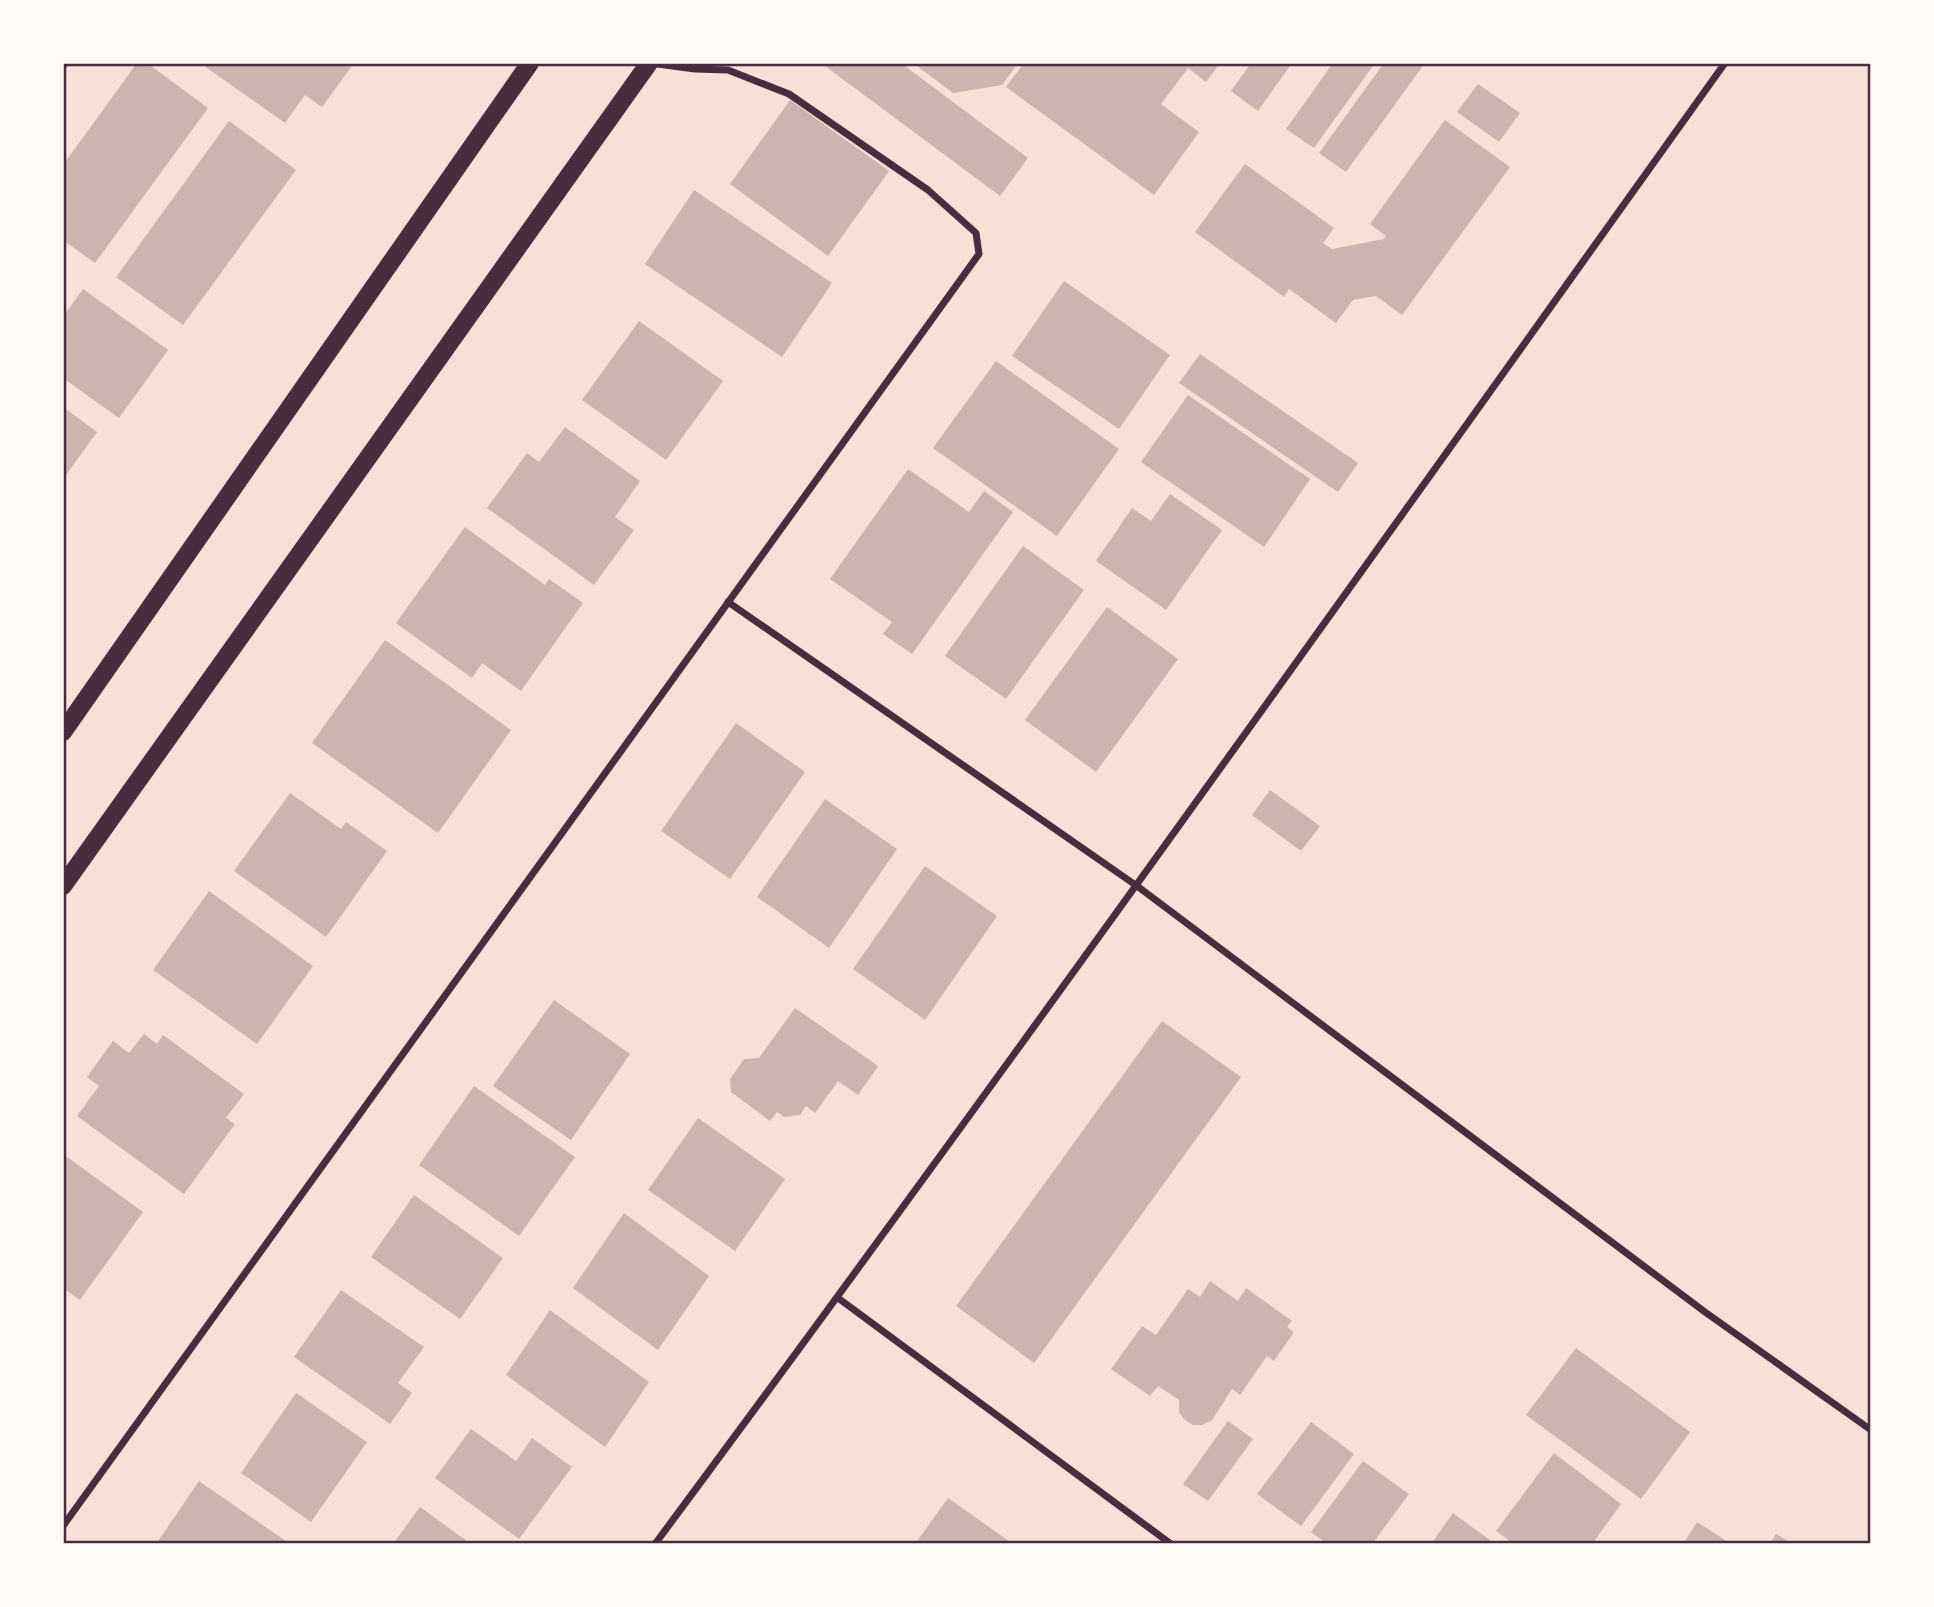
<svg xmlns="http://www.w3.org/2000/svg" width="1934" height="1607" viewBox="0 0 1934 1607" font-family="'Exo 2',sans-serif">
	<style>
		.building { fill: #ccb4b1 }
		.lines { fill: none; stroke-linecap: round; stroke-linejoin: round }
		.minor { stroke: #4a2c40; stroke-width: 7 }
		.primary { stroke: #4a2c40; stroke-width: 18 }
		.neatline { fill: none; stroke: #4a2c40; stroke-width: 2.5 }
	</style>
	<rect width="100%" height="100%" fill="#f7e1d7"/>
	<g class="building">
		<path d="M137,63h10l61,45 -113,155 -32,-23v-75z"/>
		<path d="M200,63h154l-32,44 -17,-12 -20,28z"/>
		<path d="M821,63h80l127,95 -28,38z"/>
		<path d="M913,63h105l-16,22 -49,8z"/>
		<path d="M1024,63h196l-14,19 -18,-14 -27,36 38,28 -45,63 -148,-108z"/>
		<path d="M1251,63h41l-34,48 -27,-20z"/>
		<path d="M1333,63h42l-61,85 -28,-19z"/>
		<path d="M1384,63h41l-79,109 -27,-19z"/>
		<path d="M1478,84l42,29 -21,29 -42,-30z"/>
		<path d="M790,100l99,71 -61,85 -98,-72z"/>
		<path d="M1445,120l65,47 -108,148 -26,-19 -23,4 -17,23 -47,-34 -5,8 -89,-65 50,-68 89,64 -11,15 9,6 52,-10 2,-3 -16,-12z"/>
		<path d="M229,121l67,49 -113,155 -67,-48z"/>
		<path d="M694,190l138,93 -50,74 -137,-93z"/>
		<path d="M1064,281l106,74 -51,74 -107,-73z"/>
		<path d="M83,289l85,61 -49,68 -56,-40v-61z"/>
		<path d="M639,321l84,60 -57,79 -84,-60z"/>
		<path d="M1200,354l158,109 -20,29 -159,-109z"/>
		<path d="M996,361l123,88 -62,87 -124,-88z"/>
		<path d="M1188,395l122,84 -46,68 -123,-85z"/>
		<path d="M63,407l34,25 -34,47z"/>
		<path d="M565,427l75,54 -25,36 19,13 -40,55 -107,-77 40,-55 12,9z"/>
		<path d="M908,469l61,43 15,-21 29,21 -101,142 -29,-20 9,-12 -62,-43z"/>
		<path d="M1170,494l52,36 -56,80 -70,-49 36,-53 19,13z"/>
		<path d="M465,527l80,58 4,-6 34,24 -62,88 -39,-28 -10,15 -76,-55z"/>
		<path d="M1023,546l61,44 -78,109 -61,-43z"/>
		<path d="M1107,607l71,52 -82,113 -71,-52z"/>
		<path d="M385,640l126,90 -73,103 -126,-90z"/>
		<path d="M736,723l69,49 -75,107 -69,-48z"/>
		<path d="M1270,790l50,36 -19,25 -49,-36z"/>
		<path d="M290,793l51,36 5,-7 41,29 -61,86 -92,-66z"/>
		<path d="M825,799l72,50 -68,99 -72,-51z"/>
		<path d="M925,866l72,50 -72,104 -72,-51z"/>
		<path d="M209,891l104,75 -56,78 -104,-74z"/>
		<path d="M554,1000l76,54 -59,86 -78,-54z"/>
		<path d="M795,1008l83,58 -20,29 -20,-14 -23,32 -9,-7 -6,9 -16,2 -7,-5 -7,9 -39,-29 -1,-13 14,-20 15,-1z"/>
		<path d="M1162,1021l79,56 -207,286 -78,-57z"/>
		<path d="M144,1034l13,10 6,-9 81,59 -18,24 9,6 -51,70 -107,-78 22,-30 -12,-9 26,-36 16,12z"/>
		<path d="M474,1086l101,71 -56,79 -100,-71z"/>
		<path d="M698,1118l87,61 -50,72 -87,-61z"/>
		<path d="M63,1154l80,58 -63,88 -17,-12z"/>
		<path d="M414,1195l89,63 -43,61 -89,-62z"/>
		<path d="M624,1213l85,63 -51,74 -85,-62z"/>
		<path d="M1210,1281l28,20 8,-13 46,33 -5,6 7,5 -20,29 -7,-5 -27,39 -8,-6 -20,31 -10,5h-9l-8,-5 -6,-8v-12l-21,-14 -8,10 -39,-27 31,-43 14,9 32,-46 12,8z"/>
		<path d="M341,1290l83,57 -26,36 14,10 -22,31 -96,-67z"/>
		<path d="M550,1310l99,72 -44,65 -99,-72z"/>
		<path d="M1576,1348l114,84 -49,67 -115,-84z"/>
		<path d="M296,1393l71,49 -56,80 -70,-49z"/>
		<path d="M1228,1421l25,18 -45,62 -25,-17z"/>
		<path d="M1311,1422l43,32 -53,72 -44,-32z"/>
		<path d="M471,1429l45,32 16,-23 40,29 -53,72 -84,-61z"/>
		<path d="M1554,1453l67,51 -29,40h-78l-18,-13z"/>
		<path d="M1363,1461l46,33 -37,50h-45l-16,-12z"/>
		<path d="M199,1481l91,63h-134z"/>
		<path d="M948,1498l65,46h-98z"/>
		<path d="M420,1507l51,37h-78z"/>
		<path d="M1453,1513l42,31h-64z"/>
		<path d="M1697,1522l34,22h-48z"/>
		<path d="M1776,1534l17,10h-23z"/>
	</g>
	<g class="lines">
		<g class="minor">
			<path d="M63,66l2,-3"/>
			<path d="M728,602l409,284 568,426 166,118"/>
			<path d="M838,1298l333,246"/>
			<path d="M63,1526l916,-1272 -3,-21 -48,-43 -139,-96 -61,-24 -33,-1 -45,-6"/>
			<path d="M655,1544c363,-489 716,-986 1070,-1481"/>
		</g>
		<g class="primary">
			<path d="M63,732l467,-669"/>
			<path d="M63,886l586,-823"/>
		</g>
	</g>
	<rect width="1934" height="1607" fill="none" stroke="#fffaf5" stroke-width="130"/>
	<rect x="65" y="65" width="1804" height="1477" class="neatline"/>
</svg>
